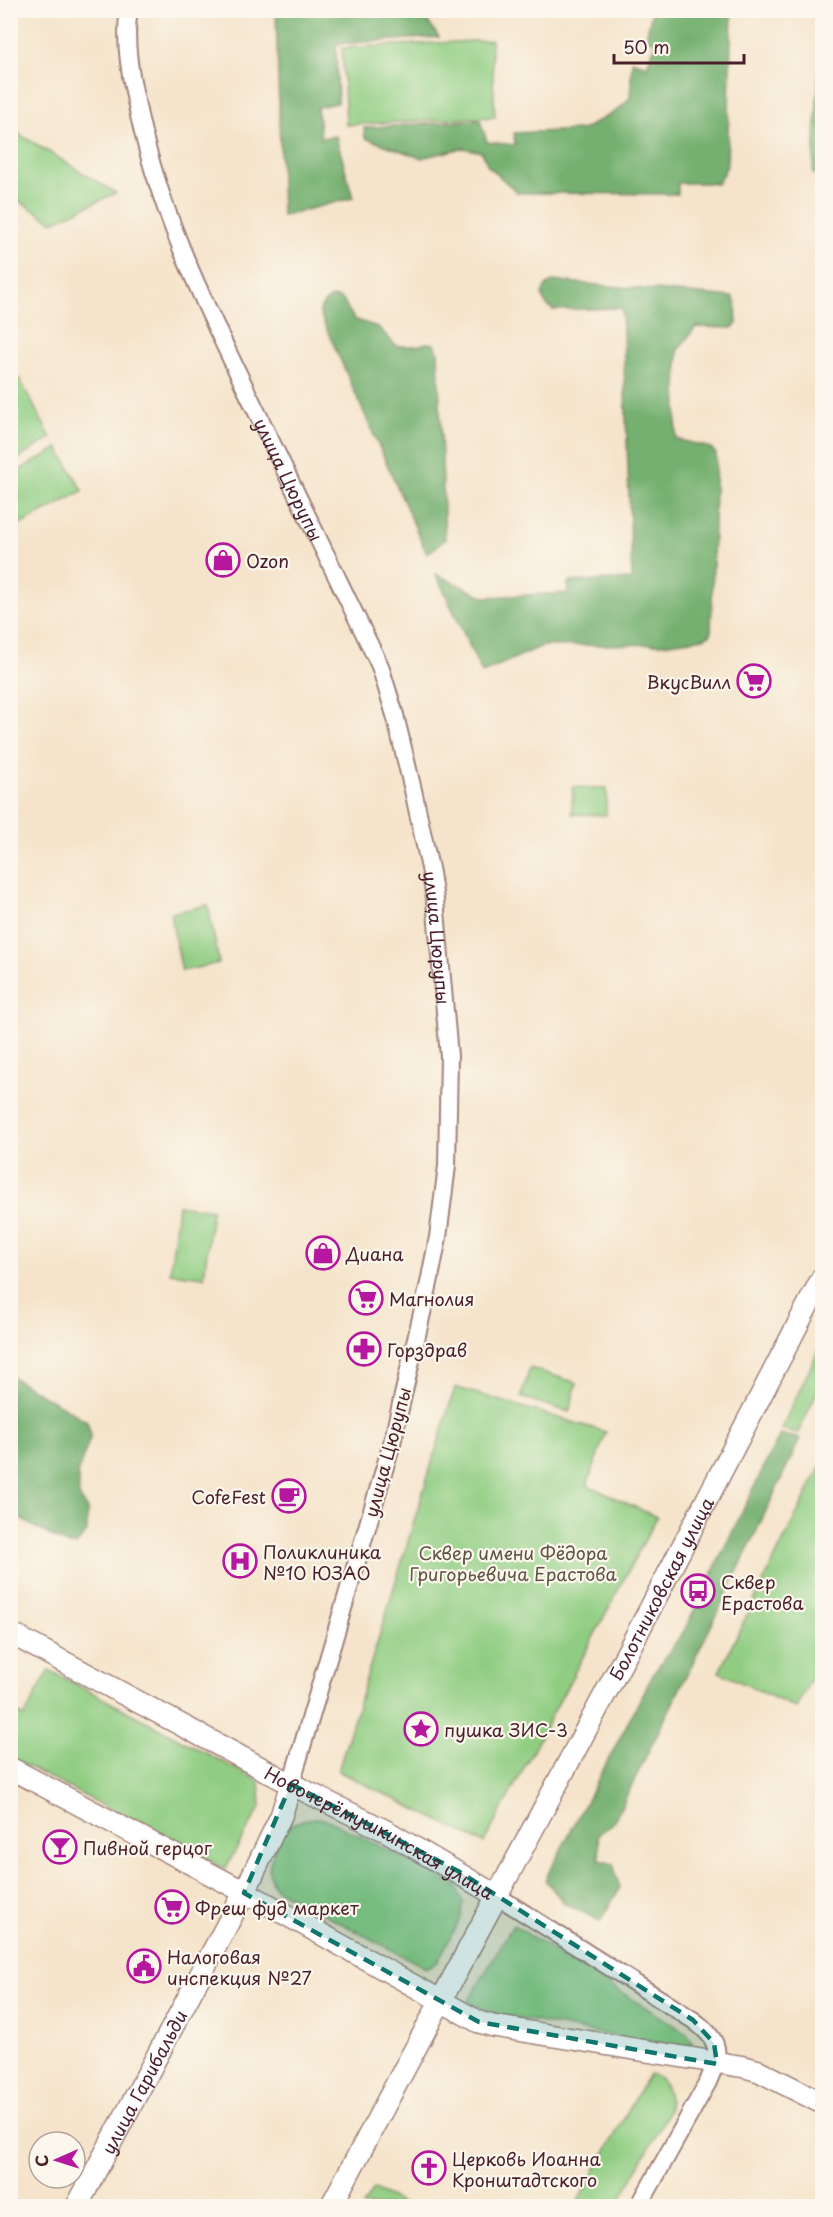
<svg xmlns="http://www.w3.org/2000/svg" width="833" height="2217" viewBox="0 0 833 2217" font-family="'Playpen Sans',sans-serif">
	<style>
		.green { fill: #90cd82; stroke: #6d7656; stroke-width: 1.5 }
		.forest { fill: #74b070; stroke: #5f684e; stroke-width: 1.5 }
		.lines { fill: none; stroke-linecap: round; stroke-linejoin: round }
		.minor-casing { stroke: #a0827b; stroke-width: 20 }
		.tertiary-casing { stroke: #a0827b; stroke-width: 24 }
		.minor { stroke: #fff; stroke-width: 16 }
		.tertiary { stroke: #fff; stroke-width: 21 }
		.marked { fill: #0f766e; fill-opacity: 0.2; stroke: #0f766e; stroke-width: 4.5; stroke-dasharray: 12 8; stroke-linejoin: round }
		.labels { text-anchor: middle; dominant-baseline: central; stroke-width: 4.5; stroke-linejoin: round; paint-order: stroke }
		.street-label { font-size: 18px; fill: #4a1f2b; stroke: #fbf7ec }
		.poi-label { font-size: 18px; fill: #4a1f2b; stroke: #fbf7ec; text-anchor: start }
		.park-label { font-size: 18px; fill: #5f5345; stroke: #fbf7ec }
	</style>
	<rect width="100%" height="100%" fill="#fbf7ec"/>
	<filter id="ink" filterUnits="userSpaceOnUse"><feTurbulence type="fractalNoise" baseFrequency=".0167" numOctaves="2"/><feDisplacementMap in="SourceGraphic" scale="12" xChannelSelector="R" yChannelSelector="G"/><feConvolveMatrix kernelMatrix="1 2 1 2 8 2 1 2 1" color-interpolation-filters="sRGB"/></filter>
	<filter id="wash" filterUnits="userSpaceOnUse"><feTurbulence type="fractalNoise" baseFrequency=".008" numOctaves="4" result="noise"/><feDisplacementMap in="SourceGraphic" scale="24" xChannelSelector="R" yChannelSelector="G"/><feGaussianBlur stdDeviation="1.35" result="paint"/><feColorMatrix in="noise" values="0 0 0 0 0 0 0 0 0 0 0 0 0 0 0 0 0 1.4 0 .05"/><feComposite in="paint" operator="in"/></filter>
	<g filter="url(#wash)">
		<rect width="100%" height="100%" fill="#f5e4cb"/>
		<g class="green">
			<path d="M491,40l4,77 -149,8 -4,-77z"/>
			<path d="M10,129h1l105,64 -63,29 -42,-26z"/>
			<path d="M19,378l32,60 -40,25v-80z"/>
			<path d="M58,448l25,43 -65,35 -7,-15v-36z"/>
			<path d="M573,787l34,1 -1,27 -34,-1z"/>
			<path d="M208,905l11,58 -37,8 -12,-58z"/>
			<path d="M178,1205l34,5 -8,67 -34,-4z"/>
			<path d="M822,1343v39l-24,51 -17,-4z"/>
			<path d="M530,1368l47,15 -8,29 -48,-15z"/>
			<path d="M455,1387l151,45 -19,53 70,32 -173,326 -146,-72z"/>
			<path d="M822,1463v194l-26,51 -77,-36z"/>
			<path d="M49,1670l210,111 2,25 -36,63 -214,-111 -1,-48 14,7z"/>
			<path d="M315,1818l11,1 130,66 7,17 -1,13 -25,48 -11,5 -150,-79c-12,-16 -6,-28 1,-45 2,-4 3,-10 6,-13 8,-8 21,-12 32,-13z"/>
			<path d="M513,1925l172,107 6,8 1,3 -4,5h-10l-183,-34 -27,-12z"/>
			<path d="M649,2074c19,3 21,21 20,37l-52,95h-42z"/>
			<path d="M373,2189l34,17h-44z"/>
		</g>
		<g class="forest">
			<path d="M276,11h109l40,7 14,19 -103,7 2,59 -21,4 4,31 15,-2 17,62 -71,18z"/>
			<path d="M652,11h80l-5,155 -9,17h-40v11l-160,-1 -30,-27 -6,-14 -19,-4 -42,10 -56,-20 -1,-10 116,-8 7,22 28,3 -1,-12 68,-3 36,-20 12,-12 2,-37 15,5 9,-23 -10,-5z"/>
			<path d="M822,16v159l-9,-1z"/>
			<path d="M553,281l180,16 3,7 1,20 -5,4 -36,-1 -18,23 -2,89 35,9 5,6 -5,180 -7,4 -41,6 -121,2 -60,27 -46,-99 48,23 84,-4v-11l64,-3 -10,-271 -69,2c-14,-10 -15,-20 0,-29z"/>
			<path d="M332,297l10,2 12,20 25,9 17,18h22l8,-3 8,1 4,7 7,189 -18,14 -107,-240c0,-9 5,-12 12,-17z"/>
			<path d="M10,1376l77,45 4,14 -13,37 1,24 8,14v22l-11,13h-8l-57,-31z"/>
			<path d="M780,1434l20,5 -79,167 -108,217 -15,12 2,25 13,4 7,24 -20,33 -36,-18 -19,-23 109,-207 30,-42z"/>
		</g>
	</g>
	<g filter="url(#ink)">
		<g class="lines">
			<defs>
				<g id="minor">
					<path id="s1" d="M129,10c-5,28 0,59 6,86 22,118 78,225 130,333 38,79 77,158 115,237l15,49 18,75 18,83 4,27 14,156 -2,110 -9,71 -9,46 -37,160 -101,341"/>
					<path d="M497,1896l196,124c28,20 28,33 15,62l-69,124"/>
				</g>
				<g id="tertiary">
					<path id="s2" d="M10,1633l281,151 97,48 109,64"/>
					<path d="M10,1768l259,137 210,117 14,4 252,41 14,4 63,32"/>
					<path id="s3" d="M77,2206l167,-313 37,-77 10,-32"/>
					<path id="s4" d="M331,2206l296,-553 195,-375"/>
				</g>
			</defs>
			<use href="#minor" class="minor-casing"/>
			<use href="#tertiary" class="tertiary-casing"/>
			<use href="#minor" class="minor"/>
			<use href="#tertiary" class="tertiary"/>
		</g>
	</g>
	<path class="marked" d="M291,1784l167,87 235,149 21,23 3,21 -238,-42 -235,-129z"/>
	<defs>
		<symbol id="shop-ring" viewBox="-11 -11 22 22"><circle r="9.5" fill="#fbf7ec" stroke="#b5179e" stroke-width="1.5"/><path d="M-5-2.5h2.3a2.7 3.5 0 0 1 5.4 0H5L5.5 6h-11ZM-1.5-2.5h3a1.5 2.3 0 0 0-3 0Z" fill="#b5179e"/></symbol>
		<symbol id="supermarket-ring" viewBox="-11 -11 22 22"><circle r="9.5" fill="#fbf7ec" stroke="#b5179e" stroke-width="1.5"/><path d="M-6-5.5h2.5l.6 2H6L4.5 2H-2.5L-4.4-4H-6ZM-1.5 3.2a1.3 1.3 0 1 0 .1 0ZM3 3.2a1.3 1.3 0 1 0 .1 0Z" fill="#b5179e"/></symbol>
		<symbol id="pharmacy-ring" viewBox="-11 -11 22 22"><circle r="9.5" fill="#fbf7ec" stroke="#b5179e" stroke-width="1.5"/><path d="M-2-6h4v4h4v4h-4v4h-4v-4h-4v-4h4Z" fill="#b5179e"/></symbol>
		<symbol id="cafe-ring" viewBox="-11 -11 22 22"><circle r="9.5" fill="#fbf7ec" stroke="#b5179e" stroke-width="1.5"/><path d="M-5.5-4.5H6V0H3Q3 3.5 0 3.5H-2.5Q-5.5 3.5-5.5 0ZM3-3.2v2h1.7v-2ZM-6 4.5H4V6H-6Z" fill="#b5179e"/></symbol>
		<symbol id="hospital-ring" viewBox="-11 -11 22 22"><circle r="9.5" fill="#fbf7ec" stroke="#b5179e" stroke-width="1.5"/><path d="M-5-5h3v3.5h4V-5h3V5h-3V1.5h-4V5h-3Z" fill="#b5179e"/></symbol>
		<symbol id="bus-ring" viewBox="-11 -11 22 22"><circle r="9.5" fill="#fbf7ec" stroke="#b5179e" stroke-width="1.5"/><path d="M-5-6H5V4H4V6H2V4H-2V6H-4V4H-5ZM-3.5-4V0h7V-4ZM-3.5 1.2v1.5H-2V1.2ZM2 1.2v1.5H3.5V1.2Z" fill="#b5179e"/></symbol>
		<symbol id="sight-ring" viewBox="-11 -11 22 22"><circle r="9.5" fill="#fbf7ec" stroke="#b5179e" stroke-width="1.5"/><path d="M0-6L1.8-2.2L6-1.7L2.9 1.2L3.7 5.4L0 3.3L-3.7 5.4L-2.9 1.2L-6-1.7L-1.8-2.2Z" fill="#b5179e"/></symbol>
		<symbol id="bar-ring" viewBox="-11 -11 22 22"><circle r="9.5" fill="#fbf7ec" stroke="#b5179e" stroke-width="1.5"/><path d="M-6-5H6L.8 .8V4.5H3.5V6h-7V4.5H-.8V.8Z" fill="#b5179e"/></symbol>
		<symbol id="civic-ring" viewBox="-11 -11 22 22"><circle r="9.5" fill="#fbf7ec" stroke="#b5179e" stroke-width="1.5"/><path d="M-.6-6.5H3V-4.5H.6V-3L4-1V1h2V6H-6V1h2V-1L-.6-3ZM-1.2 2.5V6h2.4V2.5Z" fill="#b5179e"/></symbol>
		<symbol id="church-ring" viewBox="-11 -11 22 22"><circle r="9.5" fill="#fbf7ec" stroke="#b5179e" stroke-width="1.5"/><path d="M-1.2-6h2.4v3.5h3.3v2.4h-3.3V6h-2.4V-.1h-3.3v-2.4h3.3Z" fill="#b5179e"/></symbol>
	</defs>
	<g fill-rule="evenodd">
		<use href="#shop-ring" x="204" y="541" width="38" height="38"/>
		<use href="#supermarket-ring" x="735" y="662" width="38" height="38"/>
		<use href="#shop-ring" x="304" y="1234" width="38" height="38"/>
		<use href="#supermarket-ring" x="347" y="1279" width="38" height="38"/>
		<use href="#pharmacy-ring" x="345" y="1330" width="38" height="38"/>
		<use href="#cafe-ring" x="270" y="1477" width="38" height="38"/>
		<use href="#hospital-ring" x="221" y="1542" width="38" height="38"/>
		<use href="#bus-ring" x="679" y="1572" width="38" height="38"/>
		<use href="#sight-ring" x="402" y="1710" width="38" height="38"/>
		<use href="#bar-ring" x="41" y="1828" width="38" height="38"/>
		<use href="#supermarket-ring" x="153" y="1888" width="38" height="38"/>
		<use href="#civic-ring" x="125" y="1947" width="38" height="38"/>
		<use href="#church-ring" x="410" y="2149" width="38" height="38"/>
	</g>
	<g class="labels">
		<g class="street-label">
			<text stroke="none"><textPath href="#s1" startOffset="501">улица Цюрупы</textPath></text>
			<text stroke="none"><textPath href="#s1" startOffset="987">улица Цюрупы</textPath></text>
			<text transform="translate(387 1452) rotate(-75)">улица Цюрупы</text>
			<text stroke="none"><textPath href="#s4" startOffset="700">Болотниковская улица</textPath></text>
			<text stroke="none"><textPath href="#s2" startOffset="420">Новочерёмушкинская улица</textPath></text>
			<text stroke="none"><textPath href="#s3" startOffset="141">улица Гарибальди</textPath></text>
		</g>
		<g class="poi-label">
			<text x="246" y="560">Ozon</text>
			<text x="731" y="681" text-anchor="end">ВкусВилл</text>
			<text x="346" y="1253">Диана</text>
			<text x="389" y="1298">Магнолия</text>
			<text x="387" y="1349">Горздрав</text>
			<text x="266" y="1496" text-anchor="end">CofeFest</text>
			<text x="263" y="1551">Поликлиника<tspan x="263" dy="21">№10 ЮЗАО</tspan></text>
			<text x="721" y="1581">Сквер<tspan x="721" dy="21">Ерастова</tspan></text>
			<text x="444" y="1729">пушка ЗИС-3</text>
			<text x="83" y="1847">Пивной герцог</text>
			<text x="195" y="1907">Фреш фуд маркет</text>
			<text x="167" y="1956">Налоговая<tspan x="167" dy="21">инспекция №27</tspan></text>
			<text x="452" y="2158">Церковь Иоанна<tspan x="452" dy="21">Кронштадтского</tspan></text>
		</g>
		<g class="park-label">
			<text x="513" y="1552">Сквер имени Фёдора<tspan x="513" dy="21">Григорьевича Ерастова</tspan></text>
		</g>
	</g>
	<rect width="833" height="2217" fill="none" stroke="#fbf7ec" stroke-width="36"/>
	<g transform="translate(57 2160) rotate(267)"><circle r="28" fill="#fbf7ec" stroke="#b4a19f" stroke-width="1.5"/>
	<path d="M0-4.5L10 22L0 15L-10 22Z" fill="#b5179e"/>
	<text y="-9" font-size="16" font-weight="bold" text-anchor="middle" fill="#4a1f2b">С</text>
	</g>
	<path d="M614 54v9h130v-9" fill="none" stroke="#4a1f2b" stroke-width="3"/>
	<text x="623" y="54" font-size="18" fill="#4a1f2b" stroke="#fbf7ec" stroke-width="4.5" paint-order="stroke">50 m</text>
</svg>
